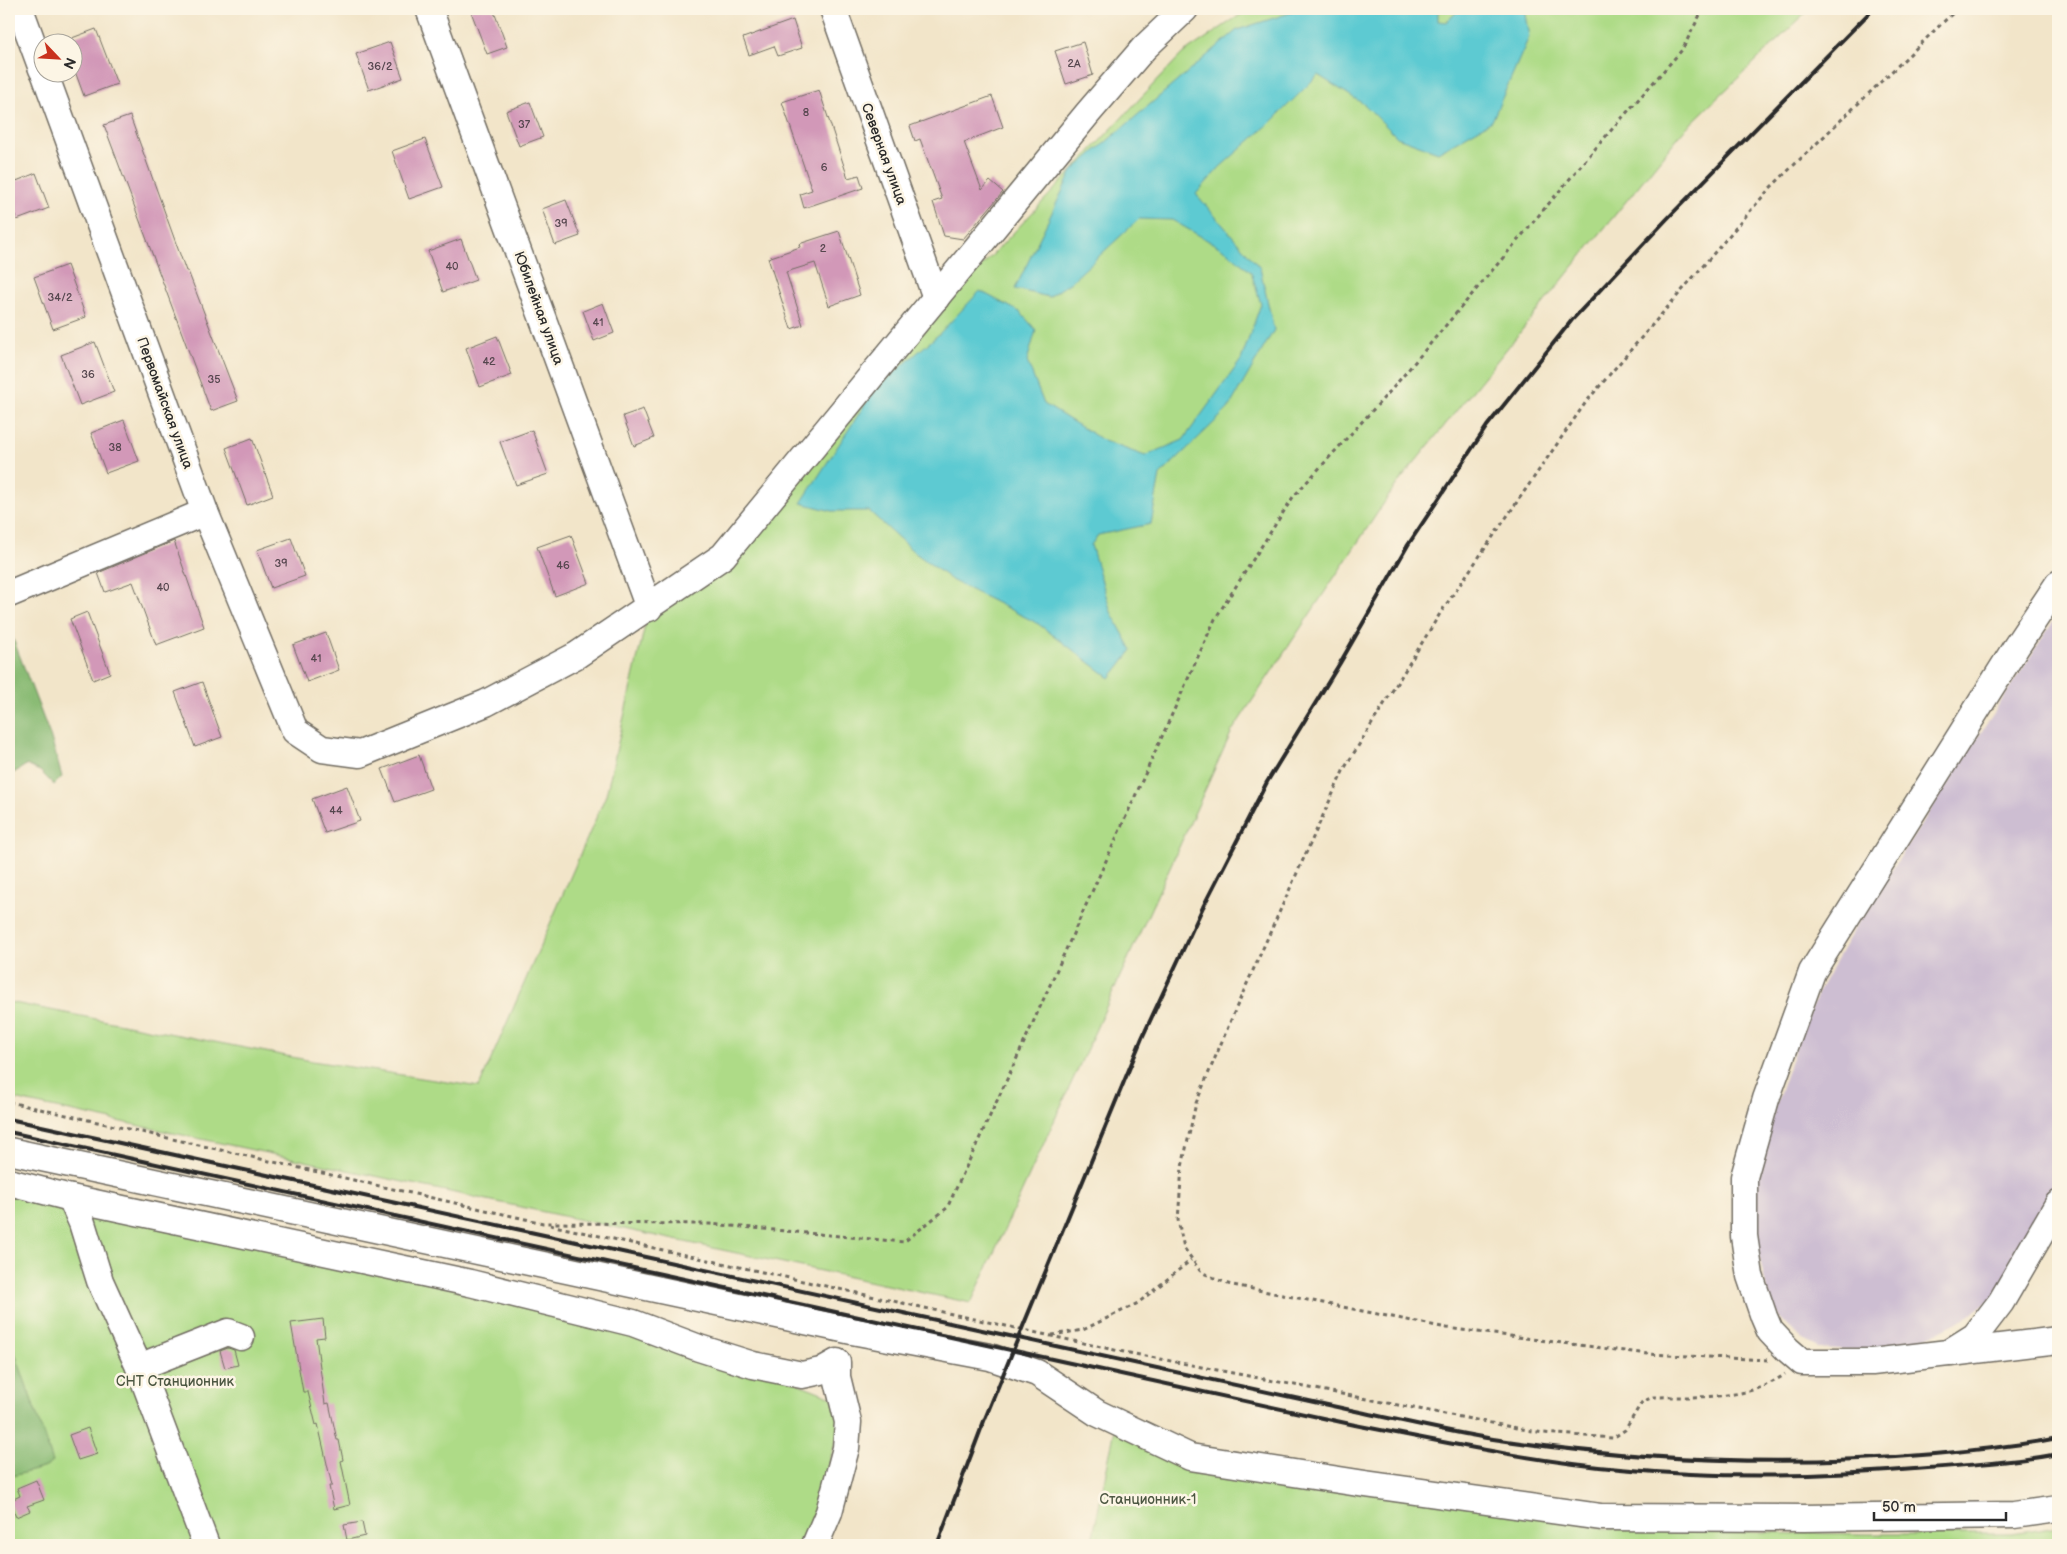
<svg xmlns="http://www.w3.org/2000/svg" width="2067" height="1554" viewBox="0 0 2067 1554" font-family="'Balsamiq Sans',sans-serif">
	<style>
		.industrial { fill: #cdbed2 }
		.green { fill: #aedb87; stroke: #6c8359 }
		.forest { fill: #8abb74; stroke: #5a7350 }
		.water { fill: #5dcad2; stroke: #447a7e }
		.building { fill: #d298b8 }
		.lines { fill: none; stroke-linecap: round; stroke-linejoin: round }
		.minor-casing { stroke: #716c62; stroke-width: 29 }
		.path { stroke: #716c62; stroke-width: 3; stroke-dasharray: 4 4; stroke-linecap: butt }
		.minor { stroke: #fff; stroke-width: 26 }
		.rail { stroke: #2b2b2b; stroke-width: 4 }
		.labels { text-anchor: middle; dominant-baseline: central; stroke-width: 5; stroke-linejoin: round; paint-order: stroke }
		.number-label { font-size: 11px; fill: #55464e }
		.street-label { font-size: 14px; fill: #2b2b2b; stroke: #fcf5e5 }
		.park-label { font-size: 14px; fill: #4c5742; stroke: #fcf5e5 }
	</style>
	<rect width="100%" height="100%" fill="#fcf5e5"/>
	<filter id="ink" filterUnits="userSpaceOnUse"><feTurbulence type="fractalNoise" baseFrequency=".02" numOctaves="2"/><feDisplacementMap in="SourceGraphic" scale="10" xChannelSelector="R" yChannelSelector="G"/><feConvolveMatrix kernelMatrix="1 2 1 2 8 2 1 2 1" color-interpolation-filters="sRGB"/></filter>
	<filter id="wash" filterUnits="userSpaceOnUse"><feTurbulence type="fractalNoise" baseFrequency=".0096" numOctaves="4" result="noise"/><feDisplacementMap in="SourceGraphic" scale="20" xChannelSelector="R" yChannelSelector="G"/><feGaussianBlur stdDeviation="1.12" result="paint"/><feColorMatrix in="noise" values="0 0 0 0 0 0 0 0 0 0 0 0 0 0 0 0 0 1.4 0 .05"/><feComposite in="paint" operator="in"/></filter>
	<g filter="url(#wash)">
		<rect width="100%" height="100%" fill="#f2e5c9"/>
		<path class="industrial" d="M2058,614v572l-63,111 -26,19 -47,24 -32,8 -29,2 -42,-2 -16,-8 -24,-22 -11,-23 -16,-70 6,-67 39,-115 22,-52 41,-72z"/>
		<g class="green">
			<path d="M1249,9h561l-127,122 -289,357 -162,243 -261,572 -962,-205v-96l303,59 167,26 127,-292 43,-187 74,-52 226,-255 233,-247z"/>
			<path d="M9,1176l638,148 185,73 9,26 -36,122h-796z"/>
			<path d="M1115,1429l493,100 257,5h147l46,-7v18h-967z"/>
		</g>
		<g class="forest">
			<path d="M9,628l42,110 11,39 -8,8 -14,-14 -14,-6 -17,11z"/>
			<path d="M9,1335l44,127 -7,5 -37,10z"/>
		</g>
		<path class="water" d="M1302,9h138l-2,3v9l8,1 14,-13h64l5,28 -37,84 -54,31 -41,-15 -32,-32 -47,-30 -48,48 -50,44 -24,27 64,74 14,62 -46,79 -68,66 -9,49 -53,11 -7,10 20,67 21,38 -22,28 -73,-55 -84,-42 -39,-29 -45,-41h-37l-31,-8 74,-114 63,-54 42,-44 40,21 16,18 -9,31 17,43 60,37 41,15 38,-16 58,-80 20,-56 -10,-32 -23,-20 -56,-32 -33,-1 -68,63 -22,15 -34,-8 57,-118 165,-141z"/>
		<g id="blocks">
			<g class="building">
				<path d="M470,9h23l14,38 -20,7z"/>
				<path d="M793,20l9,28 -24,8 -4,-10 -25,9 -6,-17z"/>
				<path d="M96,29l21,55 -33,12 -12,-33v-25z"/>
				<path d="M390,42l13,36 -34,12 -13,-36z"/>
				<path d="M1083,42l10,33 -27,9 -11,-33z"/>
				<path d="M819,90l29,88 11,-3 4,13 -59,20 -4,-14 12,-4 -30,-88z"/>
				<path d="M992,96l11,31 -39,15 18,48 8,-9 13,11 -40,47 -19,-3 -11,-34 9,-3 -22,-60 -5,2 -5,-15z"/>
				<path d="M530,102l13,35 -24,9 -13,-35z"/>
				<path d="M130,116l56,155h2l50,130 -27,10 -107,-286z"/>
				<path d="M425,139l18,48 -34,12 -17,-48z"/>
				<path d="M36,173l13,35 -32,12 -8,-21v-15z"/>
				<path d="M566,200l14,36 -25,9 -13,-36z"/>
				<path d="M839,231l21,64 -31,11 -14,-43 -29,9 17,53 -12,4 -23,-71 32,-11 -1,-3z"/>
				<path d="M461,239l15,41 -33,12 -15,-41z"/>
				<path d="M67,265l19,52 -33,12 -19,-52z"/>
				<path d="M603,303l11,30 -20,8 -11,-30z"/>
				<path d="M497,336l15,39 -32,12 -14,-39z"/>
				<path d="M95,342l19,50 -34,13 -19,-50z"/>
				<path d="M643,409l11,29 -20,8 -11,-30z"/>
				<path d="M124,420l15,41 -33,12 -15,-40z"/>
				<path d="M532,430l16,44 -32,11 -16,-43z"/>
				<path d="M252,438l21,57 -26,10 -21,-57z"/>
				<path d="M571,535l18,48 -34,13 -18,-49z"/>
				<path d="M291,538l14,38 -34,12 -14,-38z"/>
				<path d="M174,541l30,86 -48,18 -23,-63 -28,10 -7,-19z"/>
				<path d="M87,612l23,61 -17,7 -23,-61z"/>
				<path d="M326,633l13,37 -32,12 -14,-37z"/>
				<path d="M202,682l20,55 -27,10 -20,-55z"/>
				<path d="M419,755l12,34 -36,13 -13,-33z"/>
				<path d="M347,786l13,35 -35,12 -13,-34z"/>
				<path d="M323,1319l2,18 -9,1 9,66 4,-1 8,37h2l4,20 -2,1 9,44 -16,4 -5,-23h3l-14,-62 -2,1 -8,-33h-5l-12,-69z"/>
				<path d="M228,1348l6,2 4,15 -13,3 -5,-17z"/>
				<path d="M88,1428l9,26 -19,6 -9,-25z"/>
				<path d="M36,1480l8,20 -17,6 3,5 -14,6 -7,-16 11,-5 -3,-8z"/>
				<path d="M362,1522l3,14 -18,4 -3,-15z"/>
			</g>
		</g>
	</g>
	<g filter="url(#ink)">
		<use href="#blocks" fill-opacity="0" stroke="#716c62" stroke-width="1"/>
		<g class="lines">
			<defs>
				<g id="minor">
					<path d="M20,9l22,60"/>
					<path d="M429,9l220,599"/>
					<path d="M833,9l103,289"/>
					<path d="M44,72l161,440 90,219 27,18 38,5 126,-51 91,-48 146,-99 365,-443 56,-65 41,-39"/>
					<path d="M2058,584l-42,63 -204,325 -46,127 -22,78v59l6,40 14,41 6,14 17,18 15,13h70l76,-9 27,-17 26,-34 57,-98"/>
					<path d="M9,594l196,-82"/>
					<path d="M9,1151l843,180 138,26 47,16 60,40 93,44 175,27 236,33 203,1 210,-3 44,-6"/>
					<path d="M9,1182l62,16 399,85 163,40 66,25 54,17 49,10 19,-4 16,-9v15l11,45 -2,26 -17,64 -14,33"/>
					<path d="M71,1198l11,25 18,58 39,86 67,178"/>
					<path d="M1951,1353l107,-13"/>
					<path d="M139,1367l89,-35 13,5"/>
				</g>
			</defs>
			<use href="#minor" class="minor-casing"/>
			<g class="path">
				<path d="M9,1102l534,121 167,1 194,18 43,-34 75,-161 193,-428 78,-122 99,-108 208,-246 82,-93 21,-41"/>
				<path d="M550,1225l569,126 424,82 70,5 12,-8 17,-28 11,-5c44,-1 95,5 132,-23"/>
				<path d="M1052,1335l31,-5 55,-27 53,-43"/>
				<path d="M1768,1360l-120,-6 -201,-26 -219,-44 -27,-12 -17,-24 -6,-28 4,-53 14,-64 40,-95 108,-239 97,-157 145,-210 184,-214 187,-179"/>
			</g>
			<use href="#minor" class="minor"/>
			<g class="rail">
				<path d="M9,1119l1351,293c44,9 89,20 133,27 146,22 295,28 442,15 41,-4 82,-8 123,-16"/>
				<path d="M9,1132l1346,293c88,17 176,36 265,44 102,10 205,8 307,-1 44,-3 88,-6 131,-14"/>
				<path d="M937,1545l47,-124 63,-153 95,-230 61,-131 64,-125 73,-119 68,-118 79,-119 85,-106 94,-100 207,-211"/>
			</g>
		</g>
	</g>
	<g class="labels">
		<g class="number-label">
			<text x="1074" y="63">2А</text>
			<text x="380" y="66">36/2</text>
			<text x="806" y="112">8</text>
			<text x="524" y="124">37</text>
			<text x="824" y="167">6</text>
			<text x="561" y="223">39</text>
			<text x="823" y="248">2</text>
			<text x="452" y="266">40</text>
			<text x="60" y="297">34/2</text>
			<text x="598" y="322">41</text>
			<text x="489" y="361">42</text>
			<text x="88" y="374">36</text>
			<text x="214" y="379">35</text>
			<text x="115" y="447">38</text>
			<text x="281" y="563">39</text>
			<text x="563" y="565">46</text>
			<text x="163" y="587">40</text>
			<text x="316" y="658">41</text>
			<text x="336" y="810">44</text>
		</g>
		<g class="street-label">
			<text transform="translate(884 154) rotate(70)">Северная улица</text>
			<text transform="translate(539 308) rotate(70)">Юбилейная улица</text>
			<text transform="translate(165 403) rotate(70)">Первомайская улица</text>
		</g>
		<g class="park-label">
			<text x="175" y="1381">СНТ Станционник</text>
			<text x="1148" y="1499">Станционник-1</text>
		</g>
	</g>
	<rect width="2067" height="1554" fill="none" stroke="#fcf5e5" stroke-width="30"/>
	<g transform="translate(58 58) rotate(115)"><circle r="24" fill="#fcf5e5" stroke="#a8a49b"/>
	<path d="M0-4L9 19L0 12L-9 19Z" fill="#c8321e"/>
	<text y="-8" font-size="14" font-weight="bold" text-anchor="middle" fill="#2b2b2b">N</text>
	</g>
	<path d="M1874 1512v8h132v-8" fill="none" stroke="#2b2b2b" stroke-width="2.5"/>
	<text x="1882" y="1512" font-size="15" fill="#2b2b2b" stroke="#fcf5e5" stroke-width="4" paint-order="stroke">50 m</text>
</svg>
